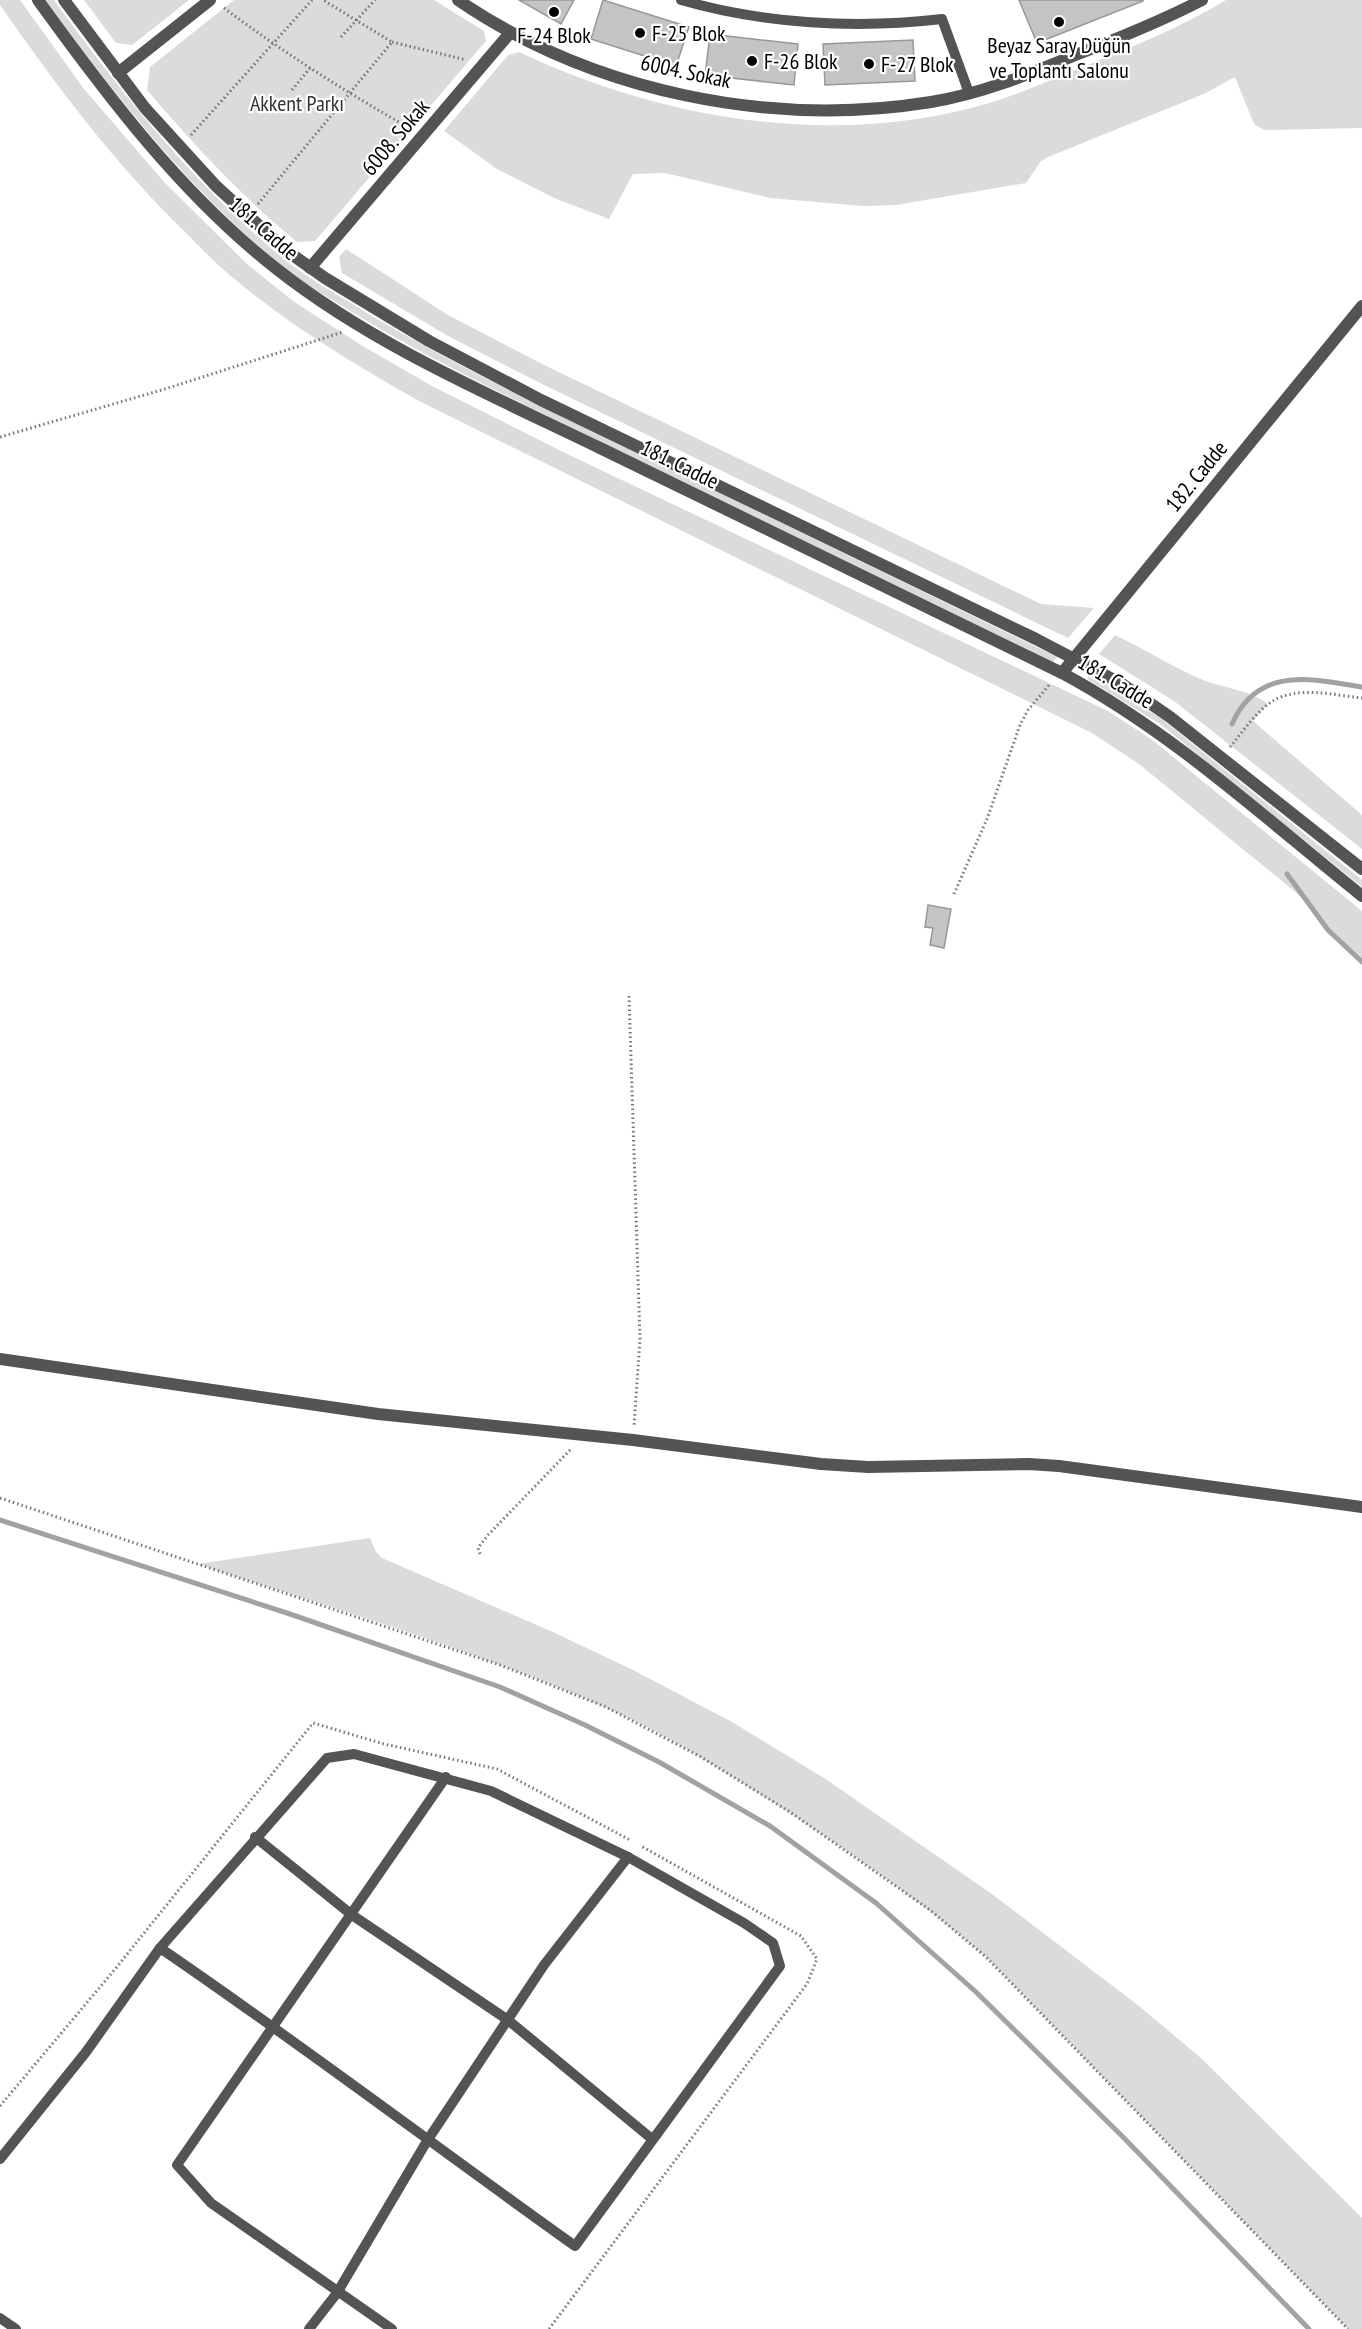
<svg xmlns="http://www.w3.org/2000/svg" width="1362" height="2329" viewBox="0 0 1362 2329" font-family="'PT Sans Narrow',sans-serif">
	<style>
		.green { fill: #dbdbdb }
		.lines { fill: none; stroke-linecap: round; stroke-linejoin: round }
		.stream { stroke: #a2a2a2; stroke-width: 5 }
		.building { fill: #c4c4c4; stroke: #989898; stroke-width: 1.5 }
		.path { stroke: #767676; stroke-width: 3; stroke-dasharray: 1.5 3; stroke-linecap: butt }
		.service { stroke: #545454; stroke-width: 10 }
		.minor { stroke: #545454; stroke-width: 12 }
		.tertiary { stroke: #545454; stroke-width: 12 }
		.poi-dot { fill: #000; stroke: #fff; stroke-width: 2 }
		.labels { text-anchor: middle; dominant-baseline: central; stroke-width: 4.5; stroke-linejoin: round; paint-order: stroke }
		.poi-label { font-size: 22px; fill: #000; stroke: #fff; text-anchor: start }
		.street-label { font-size: 22px; fill: #000; stroke: #fff }
		.park-label { font-size: 22px; fill: #323232; stroke: #fff }
	</style>
	<rect width="100%" height="100%" fill="#fff"/>
	<g class="green">
		<path d="M0,0h20l64,89 82,95 80,79 47,38 68,44 71,41 133,67 543,258 43,28 211,172v51l-34,-32 -23,-30 -166,-136 -47,-31 -671,-331c-66,-37 -131,-76 -189,-125 -16,-13 -31,-29 -46,-44 -72,-70 -128,-145 -186,-228z"/>
		<path d="M46,0h8c68,94 141,186 231,260 25,20 55,36 82,53 76,45 154,84 233,122 153,74 305,148 457,222l-4,5c-153,-74 -306,-149 -459,-223 -79,-39 -159,-77 -234,-122 -26,-16 -54,-32 -78,-51 -92,-75 -167,-170 -236,-266z"/>
		<path d="M84,0h105l-57,45 -16,-2z"/>
		<path d="M234,0h200l50,31 2,10 -171,200 -18,1c-56,-46 -103,-97 -150,-152l3,-23z"/>
		<path d="M1226,0h136v128l-98,2 -10,-6 -19,-47 -29,16 -158,64 -7,4 -15,22 -130,22 -33,1 -93,-8 -105,-25 -32,1 -24,45 -55,-21 -57,-29 -53,-38 64,-76 11,-3c139,66 306,95 456,55 40,-10 77,-28 115,-43 47,-19 93,-38 136,-64z"/>
		<path d="M346,249l102,66 94,49 499,240 53,4 -26,30 -526,-254 -94,-48 -106,-63 -3,-16z"/>
		<path d="M1115,635c29,14 58,32 88,45 23,9 45,9 65,24l-15,17 109,94v34l-188,-148 -75,-47z"/>
		<path d="M1090,674l73,46 199,160v7l-202,-163 -73,-45z"/>
		<path d="M370,1538l6,14 6,6 171,74 80,38 99,52 92,56 168,116 147,112 63,53 160,159v111h-14l-362,-372c-75,-64 -156,-119 -239,-171 -47,-29 -93,-58 -143,-79 -131,-58 -270,-98 -406,-143z"/>
	</g>
	<g class="lines">
		<g class="stream">
			<path d="M1232,724c26,-59 80,-45 130,-37"/>
			<path d="M1287,874l41,56 34,32"/>
			<path d="M0,1520l290,94 210,73 85,38 74,37 111,64 106,77 100,89 147,145 186,192"/>
		</g>
	</g>
	<g class="building">
		<path d="M519,0h55l-13,24z"/>
		<path d="M603,0l86,27 -13,39 -85,-27z"/>
		<path d="M1019,0h124v1l-106,42z"/>
		<path d="M710,34l88,10 -4,41 -89,-10z"/>
		<path d="M913,40l2,41 -90,4 -2,-41z"/>
		<path d="M928,905l23,4 -7,39 -14,-3 3,-17 -8,-1z"/>
	</g>
	<g class="lines">
		<g class="path">
			<path d="M224,8c60,45 122,84 187,121"/>
			<path d="M341,37l34,-37"/>
			<path d="M392,42l74,18"/>
			<path d="M292,90l18,-22"/>
			<path d="M191,135l121,-135"/>
			<path d="M258,204l134,-162 -69,-42"/>
			<path d="M0,437l165,-48 178,-57"/>
			<path d="M1230,747c12,-14 23,-31 37,-42 26,-21 65,-10 95,-7"/>
			<path d="M954,894l33,-75 33,-94 8,-15 22,-26"/>
			<path d="M629,996l11,343 -6,87"/>
			<path d="M0,1498l500,167 106,42 95,50 89,55 140,98 56,47 362,372"/>
			<path d="M480,1554l-2,-6 10,-13 84,-87"/>
			<path d="M0,2106l116,-138 197,-245 71,21 113,25 133,71"/>
			<path d="M549,2329l258,-345 10,-25 -16,-23 -160,-90"/>
		</g>
		<g class="service">
			<path d="M681,0c83,24 175,29 261,19l27,74"/>
			<path d="M354,1754l137,37 137,66 116,66 29,20 7,23 -205,280c-139,-99 -274,-202 -415,-298l167,-190z"/>
			<path d="M255,1837l97,78 156,105 144,119"/>
			<path d="M0,2159l86,-107 74,-104"/>
			<path d="M0,2318l16,11"/>
			<path d="M309,2329l28,-36 90,-152 117,-176 84,-108"/>
			<path d="M392,2329l-181,-126 -34,-38 269,-388"/>
		</g>
		<g class="minor">
			<path d="M458,0c135,92 312,128 473,102 49,-8 96,-27 142,-46 44,-17 87,-34 129,-56"/>
			<path d="M118,73l92,-73"/>
			<path d="M310,268l200,-235"/>
			<path d="M1062,673l300,-367"/>
			<path d="M0,1359l378,55 255,26 188,24 47,3 161,-3 30,2 303,41"/>
		</g>
		<g class="tertiary">
			<path d="M38,0c70,97 145,196 240,270 97,76 213,125 322,178 154,75 308,150 462,225 110,59 203,145 300,223"/>
			<path d="M64,0l81,108 71,78 71,65 38,27 104,63 112,59 495,239 86,45 48,33 192,152"/>
		</g>
	</g>
	<g class="poi-dot">
		<circle cx="554" cy="12" r="6"/>
		<circle cx="1059" cy="22" r="6"/>
		<circle cx="640" cy="33" r="6"/>
		<circle cx="752" cy="61" r="6"/>
		<circle cx="869" cy="64" r="6"/>
	</g>
	<g class="labels">
		<g class="poi-label">
			<text x="652" y="33">F-25 Blok</text>
			<text x="554" y="35" text-anchor="middle">F-24 Blok</text>
			<text x="1059" y="45" text-anchor="middle">Beyaz Saray Düğün<tspan x="1059" dy="25">ve Toplantı Salonu</tspan></text>
			<text x="764" y="61">F-26 Blok</text>
			<text x="881" y="64">F-27 Blok</text>
		</g>
		<g class="street-label">
			<text transform="translate(686 71) rotate(12)">6004. Sokak</text>
			<text transform="translate(395 137) rotate(-50)">6008. Sokak</text>
			<text transform="translate(264 228) rotate(41)">181. Cadde</text>
			<text transform="translate(680 464) rotate(26)">181. Cadde</text>
			<text transform="translate(1196 476) rotate(-51)">182. Cadde</text>
			<text transform="translate(1116 681) rotate(31)">181. Cadde</text>
		</g>
		<g class="park-label">
			<text x="297" y="103">Akkent Parkı</text>
		</g>
	</g>
</svg>
